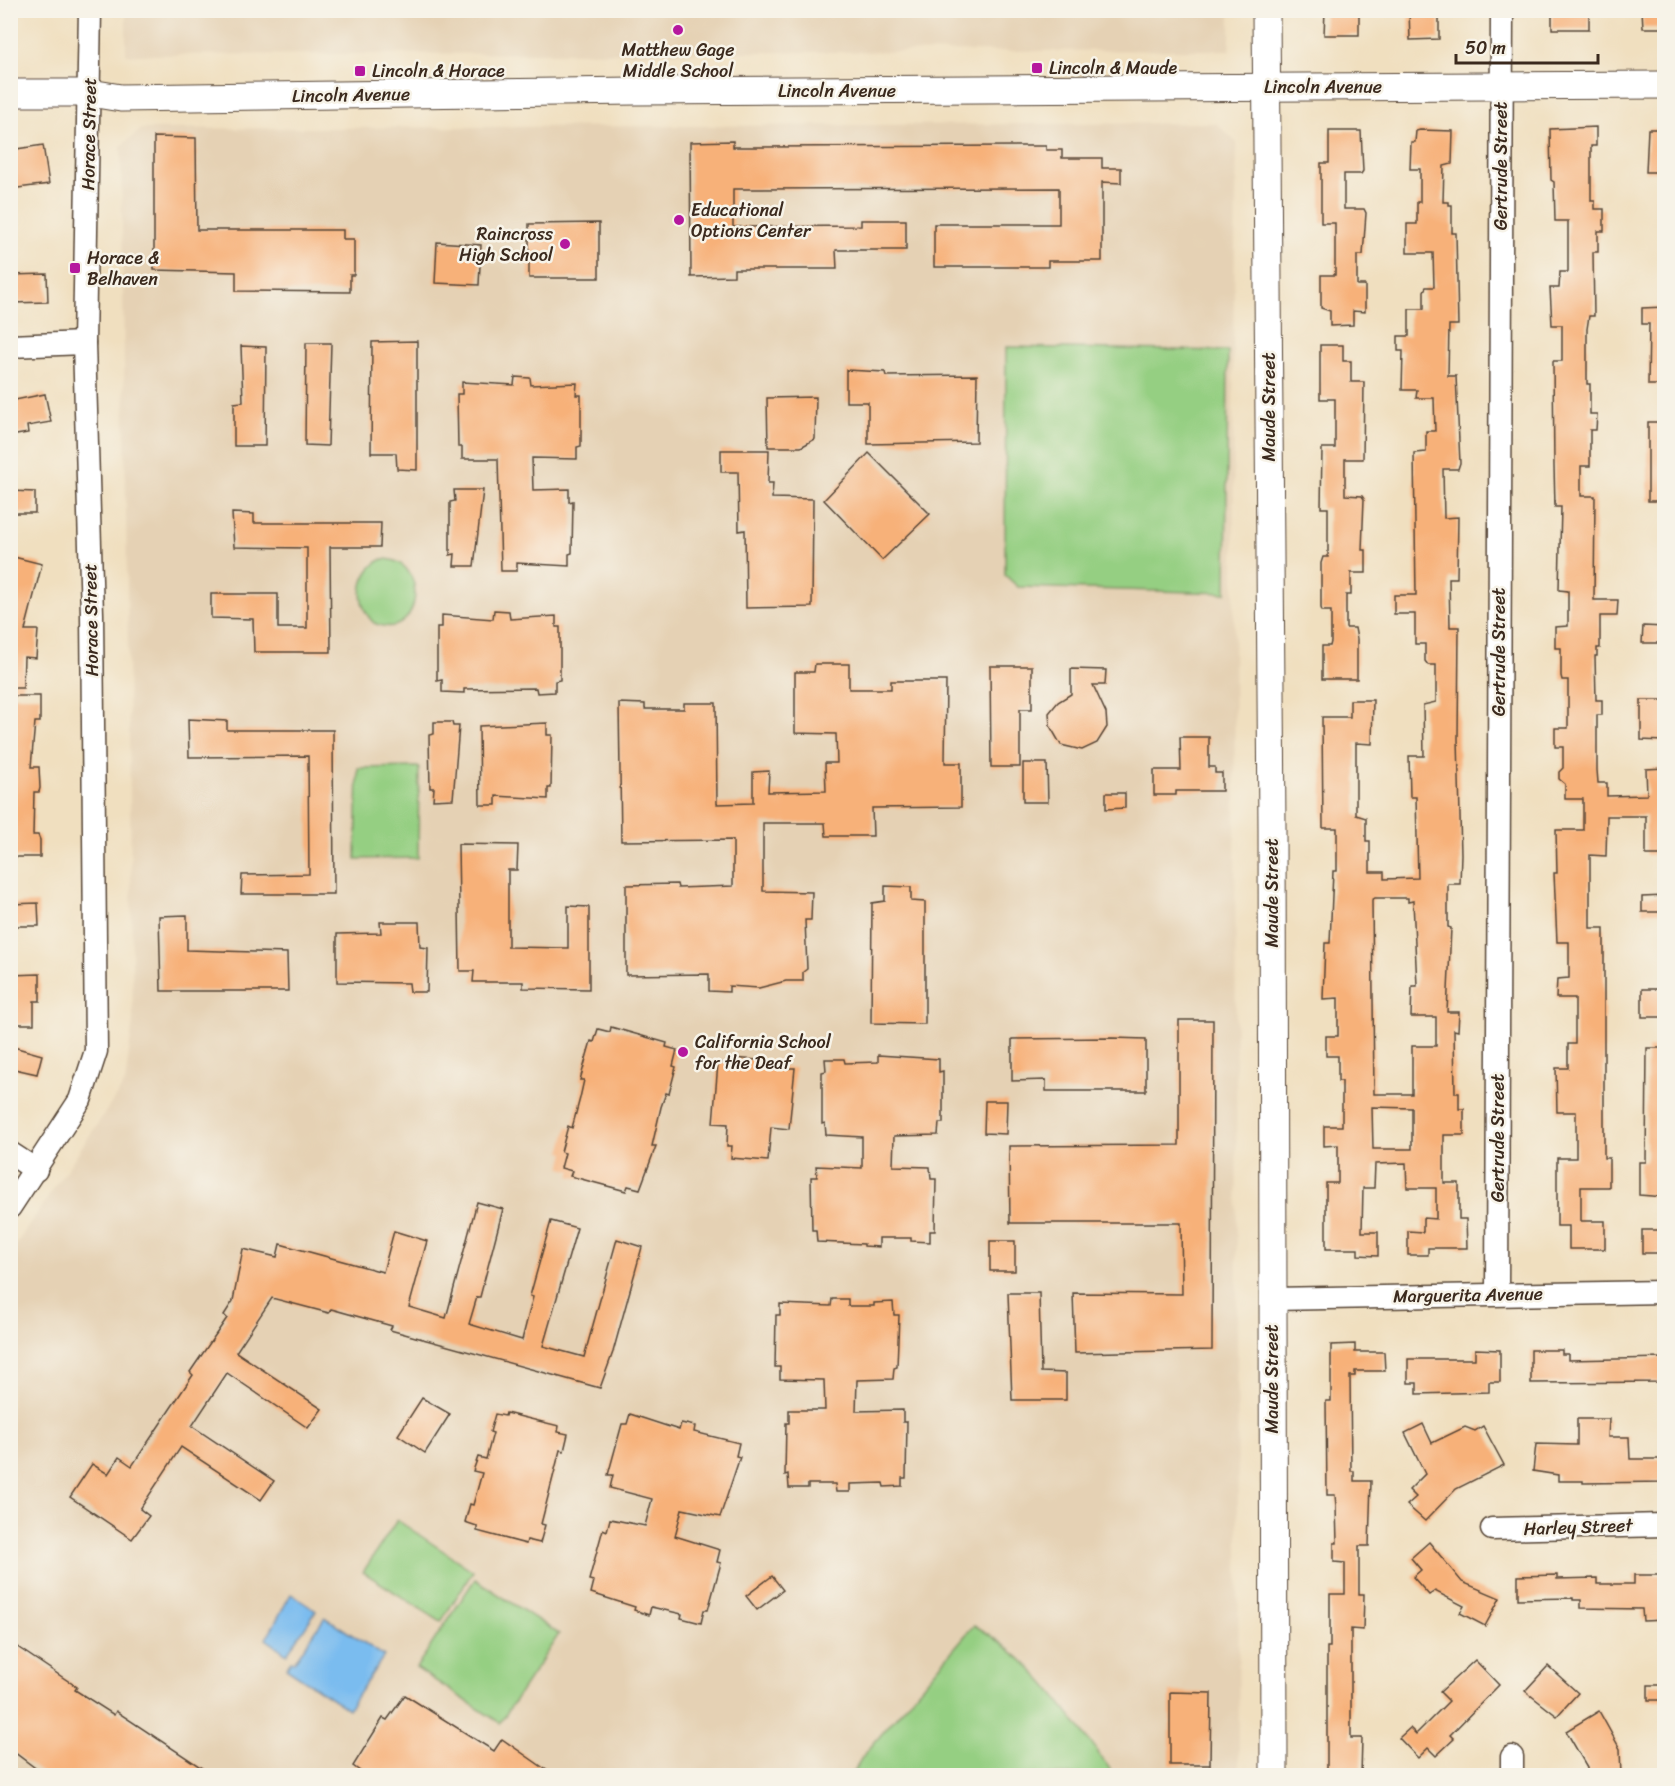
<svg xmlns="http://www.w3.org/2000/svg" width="1675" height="1786" viewBox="0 0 1675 1786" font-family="Sriracha,sans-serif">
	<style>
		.built { fill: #e5d1b4 }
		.green { fill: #95cf82; stroke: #687c50; stroke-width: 1.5 }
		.water { fill: #7abcef; stroke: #5a7386; stroke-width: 1.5 }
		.building { fill: #f7b179; fill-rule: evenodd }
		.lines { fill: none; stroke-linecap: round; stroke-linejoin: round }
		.minor-casing { stroke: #564536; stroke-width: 25 }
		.tertiary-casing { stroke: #564536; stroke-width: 29 }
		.minor { stroke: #fff; stroke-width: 22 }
		.tertiary { stroke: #fff; stroke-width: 27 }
		.poi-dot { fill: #b5179e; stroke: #f7f3e8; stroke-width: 2 }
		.labels { text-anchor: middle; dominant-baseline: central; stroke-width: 5; stroke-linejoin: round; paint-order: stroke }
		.poi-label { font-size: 18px; fill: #3b2a1e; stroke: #f7f3e8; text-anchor: start }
		.street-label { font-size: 18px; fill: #3b2a1e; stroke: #f7f3e8 }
	</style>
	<rect width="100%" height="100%" fill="#f7f3e8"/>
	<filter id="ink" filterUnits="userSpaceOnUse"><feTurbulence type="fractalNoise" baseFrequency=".0167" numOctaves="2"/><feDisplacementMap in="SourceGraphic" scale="12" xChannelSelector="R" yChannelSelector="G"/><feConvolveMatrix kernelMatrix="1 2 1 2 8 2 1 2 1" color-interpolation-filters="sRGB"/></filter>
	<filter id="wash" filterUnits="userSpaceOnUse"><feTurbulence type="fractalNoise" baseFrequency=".008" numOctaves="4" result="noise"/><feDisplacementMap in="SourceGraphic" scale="24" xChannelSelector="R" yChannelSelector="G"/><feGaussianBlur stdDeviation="1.35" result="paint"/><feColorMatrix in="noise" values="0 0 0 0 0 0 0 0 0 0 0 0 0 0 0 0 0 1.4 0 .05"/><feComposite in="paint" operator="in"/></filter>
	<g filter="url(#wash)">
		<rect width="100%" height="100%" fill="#f0dfbf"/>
		<g class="built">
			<path d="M126,10h1104v40l-1104,5z"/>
			<path d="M1216,123l21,20 -4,203 6,1429 -1228,1v-524l114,-169 8,-62 -12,-875 21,-17z"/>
		</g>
		<g class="green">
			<path d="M1006,347l222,4 -2,242 -208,-6 -13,-12z"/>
			<path d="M383,559c48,0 39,85 -9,64 -20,-19 -16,-53 9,-64z"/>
			<path d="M419,767l-1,91 -62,1 2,-91z"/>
			<path d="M397,1520l76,51 -32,51 -78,-50z"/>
			<path d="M475,1579l84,55 -59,89 -84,-55z"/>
			<path d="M974,1625c61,34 95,89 136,144l2,6h-261l12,-19z"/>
		</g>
		<g class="water">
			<path d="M291,1594l25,17 -29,43 -21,-15z"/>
			<path d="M325,1617l59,39 -36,53 -62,-41 5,-7 3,1z"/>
		</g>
		<g id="blocks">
			<g class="building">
				<path d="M1325,10h34v25h-35z"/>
				<path d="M1409,10h30v29l-29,1z"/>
				<rect x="1552" y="10" width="37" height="19"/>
				<path d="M1642,10h23v18h-22z"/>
				<path d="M1596,127v19h-5v55h4v8h9v22h-6v21h-5l1,64h-5l-2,13v55h3v30h7l-1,16h-6v36h-9v30h14l-1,104h24l-1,16h-17v32h-3v8h-2l1,44h6v15h-5v55l1,13h9v13l40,-1 -1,-26 19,-1v87h-19v-39h-39l-1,40 -16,-1v73h14v230h5v29h-28v34h24v28h-36v-23h-12v-68h19v-46h-19l-1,-44h12v-24h7v-46h-19l1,-19 12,-1v-36h-12l-3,-69h3l-1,-43h27v-31h-18v-15l-6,-5v-7l4,-4v-21h-8v-19h13v-48h-6l-1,-4v-28h-6v-21l13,-1v-35l-9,-1 2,-83h-6l-1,-41 -1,-105h9v-36h-10l-2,-37h9l1,-16h8v-51h-13l-1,-39 -3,-2 -1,-51z"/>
				<path d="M1648,129h17v43h-19z"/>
				<path d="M1420,130l33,1 -1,33 -8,2 -1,36h6v3h3v28h4l2,92h-9l-1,51h8l4,87 -2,6h-15l1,49 14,-1 -1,61h-8l1,49h9l-1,112 3,115 -1,30h-12v43l3,1 -4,84h12l-1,19 -4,-1 1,63h4v16h5v26h-20v48h15v36h7l1,29h-39v7h-20v-24l15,1v-14l13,1v-31h-29l-1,-25 -31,1 -1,24h-11l-1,44h16v24l-20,-1v-6h-32v-66h12v-38l-14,1v-20h18v-45h-4v-25h-12v-20h12v-38l-15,1 2,-56h5l3,-72h4v-43h-14l-1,-111h28v-17h23l-1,44 -16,-1v72l10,3v23h4v31h14v7l34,-1 -2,-81h-6l-1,-41h15l-1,-51 13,-3v-37h-8l-3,-4v-17h-10v-30h-21v-19h22l-2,-142 12,-1v-21h9l-1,-33h-18l1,-8h-15l1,-39h-5v-15h11v-27h15v-18l2,-4h8l-1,-34h-26v-29h10v-22h3v-33h-10l1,-27h4l1,-11zM1375,898h33v4l5,-1 4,85h-5l-1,31h25v29h-24v48h-38l-2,-194zM1372,1107l40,1v41h-39z"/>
				<path d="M1329,131h32l2,40 -2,3h-17v35h20l2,4 -3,42h-6v30h8v27l-12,-1v14l-23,1v-15l-9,-3v-33h14v-52h-14v-60h8z"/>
				<path d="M154,137l42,1 1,92h146v9h11v36h-4v17l-114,-1v-19l-82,-2z"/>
				<path d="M733,141v6l313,-1v4h16v8h40v10h19v15l-19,-1v79h-54v6h-114v-43h125v-36l-326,1v38l128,-1v-6h45v30h-70l1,19h-103v7l-43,1 -1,-135z"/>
				<path d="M43,145l6,39 -39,5v-39z"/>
				<path d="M599,223v55h-70v-54z"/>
				<path d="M437,242l44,3 -2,40 -44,-2z"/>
				<path d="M47,274l1,28 -38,1v-28z"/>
				<path d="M1665,307v78h-17l1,-61h-7v-16z"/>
				<path d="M417,341v129l-20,-1 -1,-16h-25l1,-111z"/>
				<path d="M306,343h25l-3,103 -23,-1z"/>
				<path d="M1320,345h23v16h8v21h13l-1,77h-18v36l17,1 2,3 -2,51h4v23h-15v22h-5v33h9l2,11v40h-35v-33h8l1,-4v-31h-9l-1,-3v-45l2,-6h5v-49h-7l1,-60h13v-49h-15z"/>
				<path d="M241,346l25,1 -1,99h-31v-43l9,-1z"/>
				<path d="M846,370l39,2 1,4 91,-1 -1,67 -108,2v-42h-22z"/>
				<path d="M515,377l15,1 1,7 46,-2 -1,12h5v51l-4,1v12l-45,-1 1,32 36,-1v13l4,-1 -1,52 -3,1v12l-52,-3v8h-16l-3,-112h-36v-12h-4l-1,-53h5v-12l52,3z"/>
				<path d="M45,394l6,28 -24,4 1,7 -18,3v-35z"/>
				<path d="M816,397l-1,42 -14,8h-33l-1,-49z"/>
				<rect x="1648" y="422" width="17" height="79"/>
				<path d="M721,450h48l-1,33h5l-1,15 41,1 -1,108 -66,1 -1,-78 -6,1 -1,-59h-17z"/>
				<path d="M869,453l61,61 -48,46 -58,-60z"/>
				<path d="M454,490h29l-9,76h-20l1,-12 -5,1v-53l5,-1z"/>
				<path d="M10,491l25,1v21h-25z"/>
				<path d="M232,513l22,1v9h127l-1,24h-50l1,105h-77l-1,-33 -42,-1v-24h67v34h29v-80l-73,-1z"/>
				<path d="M10,556l32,8 -17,66h13l-2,28 -12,-1 -1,31h-13z"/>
				<path d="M494,610l15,1 1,8 46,-3v11h4v53l-5,1v11l-18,1 -1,-5 -72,1v4l-22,-1v-12l-5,1v-54h5v-12l51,4z"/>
				<path d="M1643,626l22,1v16h-23z"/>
				<path d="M815,664h34v25h42v-8h55l-1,82h16v44l-89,1 1,28h-47l-1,-13h-62v68l49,1 -1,28h-6l2,49 -4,3v9h-17l-27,7 -30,-2v6l-20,-1v-17l-83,1v-90l51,-1 1,4 55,-2v-46l-112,1 -2,-138 26,1v5h39v-6h32l1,101 36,-1v-31l16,-1 -1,21 58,-1 -1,-28h12l-1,-29 -41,-1v-61h19z"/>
				<path d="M990,666h42v43h-12v58h-29z"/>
				<path d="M1071,669l35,1 -1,15h-12l13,28 1,14 -10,16 -15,7 -21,-5 -11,-19 -1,-13 9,-11 13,-8z"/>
				<path d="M10,696h30v26h-5l-4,45h8l1,21 -1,4h-5l-1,43h5l2,5v17h-30z"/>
				<path d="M1641,700h23v41l-23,-1z"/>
				<path d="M188,719l39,2v9h106l1,164h-93l1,-19 67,-1 -1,-118 -119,1z"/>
				<path d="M434,722h18l1,4h6l-6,73 -20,1 1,-12h-4l-1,-53 5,-1z"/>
				<path d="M547,723v12h5l-1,53h-3v11l-52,-3v9h-16l-1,-79z"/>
				<path d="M1180,737h29v30h6v6h7v18h-46v4h-22v-25h27z"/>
				<path d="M1023,763h24l1,39h-25z"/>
				<path d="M1106,793h19v15l-19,1z"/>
				<path d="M458,844l60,1 -1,25h-9v77l60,1v-42l21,1v82l-66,-1v-6h-50l1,-11h-14z"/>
				<path d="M885,886l26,1v14l14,1v122l-54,-1 1,-120 13,-2z"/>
				<path d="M1665,896v16h-23v-15z"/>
				<path d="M38,903l1,23h-29v-22z"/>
				<path d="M187,915v35l100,3 1,38h-127l-2,-75z"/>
				<path d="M380,922h39l1,25 8,1 -1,44h-17l-1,-9 -72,-1v-48l44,-1z"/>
				<path d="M40,974v27h-6v23h-24v-49z"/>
				<rect x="1642" y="989" width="23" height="28"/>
				<path d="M1179,1020h34l-1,330 -137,3 -2,-60 109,1 -1,-71h-171l-1,-77 170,-1z"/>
				<path d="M611,1027l56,16 -1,4 11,3 -4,16 3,1 -7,27 -3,-1 -5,14 -9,39h4l-16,43 -12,-3 -2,5 -56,-15 2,-5 -11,-3 4,-15 -4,-1 7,-26 4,2 8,-30 4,-18h-4l11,-39 3,1 4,-13 12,3z"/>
				<path d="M1112,1038l34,1v52h-100v-11l-34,1v-42z"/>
				<path d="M10,1046l32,9 -5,19 -27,-6z"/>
				<path d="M1647,1048h18v149l-26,-2v-33h7z"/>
				<path d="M878,1055l61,4v13l4,-1v52h-4l-1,12 -44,1 -1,30 37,1 1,12h5l-1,52h-5v11l-19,-1v-3h-32v9l-15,-1v-2l-47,-2 -1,-12h-4l-1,-53h6l-1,-11 46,2v-31l-36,-2 -1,-12 -3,1v-52l4,-1 -1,-12h19l1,4 33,-1z"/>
				<path d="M731,1058l52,4v6h12l-6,61 -18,-2 -3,34 -37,-3 1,-12h-5l1,-22 -15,-1 5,-60h12z"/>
				<path d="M985,1101h22l-1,33 -22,-1z"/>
				<path d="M477,1202l26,7 -23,88h-3l-8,27 53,16 11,-43 -3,-1 21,-75 26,7 -34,118 41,11 33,-118 25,8 -29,105 -13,36 -210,-58 2,-4 -61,-17 -2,4 -57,-15 -36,54 86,57 -14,19 -81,-55 -35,53 82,55 -13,19 -80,-53 -41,62 9,7 -17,23 -62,-42 22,-33 16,10 11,-17 13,9 61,-91 -3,-3 37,-54 -3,-3 9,-14 10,-52 34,8 3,-13 103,28 11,-41 33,10 -18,66 37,11z"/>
				<rect x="1642" y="1230" width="23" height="23"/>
				<rect x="990" y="1241" width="25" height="30"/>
				<path d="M1008,1293h31l2,79 25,1v27h-54z"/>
				<path d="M832,1299h16v7h26v-3l19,-1 1,13h5l-2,52 -3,1 -1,11 -36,1 -1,31 47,-1v12h4l-1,56h-4v8l-18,1 -1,-4 -33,1v8h-14l-1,-8h-27v4h-19l-1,-14 -3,1 1,-52h3v-13h36l-1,-30 -44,-1v-12h-5l1,-52h4v-11l51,2z"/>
				<path d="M1355,1344v8h29l1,19h-30v5h-5l1,95h3v10h17l-2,65h-10v48h5l-1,36 -12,-1v109h11l-1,38h-34v-129h3v-53h15v-31l-11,-1v-19h3l-1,-37 -1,-11h-8l-1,-94h5v-56z"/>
				<path d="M1475,1349l25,1v32h-11v10l-72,2v-11h-9v-24h67z"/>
				<path d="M1531,1350h31v4h6v6l97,-2v24l-134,1z"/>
				<path d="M422,1398l28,16 -25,39 -27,-18z"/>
				<path d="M506,1413l53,13 -1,6 10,2 -4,17 -4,-1 -19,74 4,1 -5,18 -13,-3 -1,4 -49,-13v-5l-12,-4 5,-18 3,1 9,-32 -9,-2 5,-14 8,2 7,-26 -3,-1 5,-18 10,2z"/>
				<path d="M630,1414l49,16 2,-7 14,3 -1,6 45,11 -3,13 4,1 -20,60 -38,-8 -7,27 45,14 -3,12 4,1 -13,47h-4l-3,13 -20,-5 1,-4 -31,-7 -2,8 -15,-5 1,-3 -44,-14 3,-12 -5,-1 14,-51 4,2 3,-12 35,7 7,-27 -42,-11 3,-13h-5l14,-51h5z"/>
				<path d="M1577,1419h32l-1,18h21l1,22h35v23l-82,1v-2h-25v-6l-25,-4 3,-27 41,1z"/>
				<path d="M1423,1424l9,19 33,-16 10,4 8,-5 21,39 -48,24 -31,32 -18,-16 9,-8 -7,-7 16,-16 -20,-41z"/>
				<path d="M1429,1542l33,40 38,16 -15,28 -25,-13 4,-7 -29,-15 -6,4 -16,-18 8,-7 -10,-12z"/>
				<path d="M1557,1575v4l40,-1v6h37v-9h31v45l-22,1 -1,-12 -61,-1v-8h-8v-2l-55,1v-23z"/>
				<path d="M772,1576l11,14 -26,20 -11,-14z"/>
				<path d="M10,1642l67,45 -2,3 39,25 2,-4 98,65h-168l-36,-27z"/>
				<path d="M1475,1660l24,25 -49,50 4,4 -18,17 -8,-8 -10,10 -19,-20 11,-10 6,6 33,-33 -9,-9z"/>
				<path d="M1548,1666l30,27 -21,23 -32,-25z"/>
				<rect x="1648" y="1685" width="17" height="15"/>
				<path d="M1170,1692l41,1 -1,72h-40z"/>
				<path d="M405,1695l89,56 8,-12 53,37h-188l-14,-10 30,-48 4,2z"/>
				<path d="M1599,1711l21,38 1,27h-34v-9l-21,-36z"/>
			</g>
		</g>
	</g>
	<g filter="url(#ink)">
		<use href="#blocks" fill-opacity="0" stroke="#564536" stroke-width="1.5"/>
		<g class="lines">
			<defs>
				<g id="minor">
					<path d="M10,346l74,-3"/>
					<path d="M10,1153l26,17"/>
					<path d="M10,1207l70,-107 16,-49 -4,-437 -8,-271 6,-333"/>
					<path d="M1497,1294l5,-1284"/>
					<path d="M1272,1299l392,-7"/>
					<path d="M1492,1529l172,-4"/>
					<path d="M1512,1757v19"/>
				</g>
				<g id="tertiary">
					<path d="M1266,10l6,818 2,948"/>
					<path d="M10,93h80l31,5 514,-7 1029,-6"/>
				</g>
			</defs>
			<use href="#minor" class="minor-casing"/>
			<use href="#tertiary" class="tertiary-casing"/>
			<use href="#minor" class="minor"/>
			<use href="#tertiary" class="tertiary"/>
		</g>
	</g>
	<g class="poi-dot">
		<circle cx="678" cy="30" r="6"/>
		<rect x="1031" y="62" width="12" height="12" rx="3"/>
		<rect x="354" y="65" width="12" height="12" rx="3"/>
		<circle cx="679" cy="220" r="6"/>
		<circle cx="565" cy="244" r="6"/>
		<rect x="69" y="262" width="12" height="12" rx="3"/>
		<circle cx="683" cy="1052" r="6"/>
	</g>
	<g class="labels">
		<g class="poi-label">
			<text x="678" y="50" text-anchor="middle">Matthew Gage<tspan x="678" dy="21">Middle School</tspan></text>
			<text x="1049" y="68">Lincoln &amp; Maude</text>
			<text x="372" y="71">Lincoln &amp; Horace</text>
			<text x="691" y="210">Educational<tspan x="691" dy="21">Options Center</tspan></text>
			<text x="553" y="234" text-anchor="end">Raincross<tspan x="553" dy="21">High School</tspan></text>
			<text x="87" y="258">Horace &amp;<tspan x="87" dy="21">Belhaven</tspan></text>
			<text x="695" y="1042">California School<tspan x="695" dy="21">for the Deaf</tspan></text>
		</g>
		<g class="street-label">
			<text x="1323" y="87">Lincoln Avenue</text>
			<text x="837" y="91">Lincoln Avenue</text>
			<text transform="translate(351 95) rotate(-1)">Lincoln Avenue</text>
			<text transform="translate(89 134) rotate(-89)">Horace Street</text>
			<text transform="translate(1501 166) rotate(-90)">Gertrude Street</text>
			<text transform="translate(1269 407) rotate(-90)">Maude Street</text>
			<text transform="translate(91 620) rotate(-91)">Horace Street</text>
			<text transform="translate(1499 652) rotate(-90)">Gertrude Street</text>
			<text transform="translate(1272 893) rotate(-90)">Maude Street</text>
			<text transform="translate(1498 1138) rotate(-90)">Gertrude Street</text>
			<text transform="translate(1468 1295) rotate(-1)">Marguerita Avenue</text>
			<text transform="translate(1272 1379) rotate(-90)">Maude Street</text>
			<text transform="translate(1578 1527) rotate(-2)">Harley Street</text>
		</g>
	</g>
	<rect width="1675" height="1786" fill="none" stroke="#f7f3e8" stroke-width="36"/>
	<path d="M1456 54v9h142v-9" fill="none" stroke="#3b2a1e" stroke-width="3"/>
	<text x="1465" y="54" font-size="18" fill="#3b2a1e" stroke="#f7f3e8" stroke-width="4.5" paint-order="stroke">50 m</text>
</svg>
